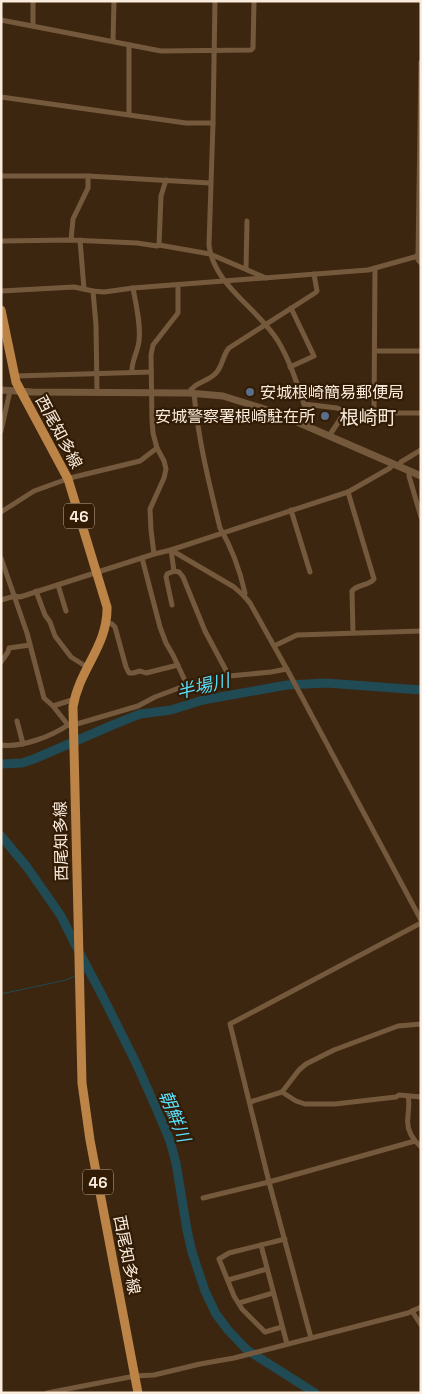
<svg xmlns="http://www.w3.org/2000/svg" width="422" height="1394" viewBox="0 0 422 1394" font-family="'Space Grotesk','Noto Sans JP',sans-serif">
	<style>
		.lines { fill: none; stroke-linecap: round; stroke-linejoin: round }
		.stream { stroke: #204a54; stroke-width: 1 }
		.river { stroke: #204a54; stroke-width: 9 }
		.minor { stroke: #75593d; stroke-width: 5 }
		.tertiary { stroke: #75593d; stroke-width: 7 }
		.primary { stroke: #bc8447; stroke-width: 9 }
		.service-dot { fill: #5c6f8a; stroke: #321c05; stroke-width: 2 }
		.labels { text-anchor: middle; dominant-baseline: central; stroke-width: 4.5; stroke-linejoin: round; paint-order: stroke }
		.shield { fill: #321c05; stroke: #bead9c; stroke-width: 1 }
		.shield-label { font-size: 15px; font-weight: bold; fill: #faebdd }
		.poi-label { font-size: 16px; fill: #faebdd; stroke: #321c05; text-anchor: start }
		.street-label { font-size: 16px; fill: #faebdd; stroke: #321c05 }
		.water-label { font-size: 18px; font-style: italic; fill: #58ddfc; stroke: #321c05 }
		.quarter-label { font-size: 19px; fill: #faebdd; stroke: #321c05 }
	</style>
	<rect width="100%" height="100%" fill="#3d260f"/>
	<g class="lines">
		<g class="stream">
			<path d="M83,973l6,-3"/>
			<path d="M1,994l65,-14 9,-4"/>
		</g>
		<g class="river">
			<path d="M1,764l21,-1 12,-4 81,-35 25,-10 31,-4 32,-10 84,-15 39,-2 95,7"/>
			<path d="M1,836l26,31 34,49 14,28 29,55 33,66 20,45 13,31 6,22 11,67 5,22 13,39 11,23 12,16 19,20 68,43"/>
		</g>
		<g class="minor">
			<path d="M215,1l-2,122 -4,122c5,41 49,63 69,96 15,25 23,56 33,83v4"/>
			<path d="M1,20l160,31 90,-1 2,-2 1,-47"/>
			<path d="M33,26v-25"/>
			<path d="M113,41l1,-40"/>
			<path d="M421,62l-3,194v4l3,3"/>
			<path d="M1,97l185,26h27"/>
			<path d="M129,114v-69"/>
			<path d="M1,176h87l122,7"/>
			<path d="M71,240l2,-21 15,-31v-12"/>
			<path d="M80,240l4,49"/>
			<path d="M1,241l70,-1 66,3 20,3 2,-1 51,9 56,24"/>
			<path d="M159,245l2,-49 5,-16"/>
			<path d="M246,269l1,-48"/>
			<path d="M1,291l73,-4 19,4 11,1 29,-4 235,-18 50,-14"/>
			<path d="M93,291l3,34 1,67"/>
			<path d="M375,351h46"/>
			<path d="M290,367l24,-11 -23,-48"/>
			<path d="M132,372c-1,-11 6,-20 7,-31 2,-17 -3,-36 -6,-53"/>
			<path d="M16,376l135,-4"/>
			<path d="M189,393c5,-11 18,-11 26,-19 8,-7 7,-18 14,-26l86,-55 2,-2 -3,-17"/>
			<path d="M194,393c4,46 15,90 26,135 12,20 20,43 25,65l-1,3"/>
			<path d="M304,404l33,4 12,5h72"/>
			<path d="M374,413l1,-145"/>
			<path d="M1,431l9,-40"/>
			<path d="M329,436l16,-24"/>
			<path d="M398,466l3,-4 20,-12"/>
			<path d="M409,471v5l12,41"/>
			<path d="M348,492l26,87c-5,7 -17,5 -22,12l1,42"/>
			<path d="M291,510l19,62"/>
			<path d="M1,512l33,-21 36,-13 70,-17 17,-13"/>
			<path d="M171,550l63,37 10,9 6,7 39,70 132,247"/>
			<path d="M171,550l3,21 5,1 4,5 22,54 24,45"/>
			<path d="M154,554l-3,-24 -1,-21 14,-31 2,-9 -2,-8 -7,-13 -4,-15 -1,-13 -1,-65 2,-10 25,-32v-27"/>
			<path d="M1,558l26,75 17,65 9,8 15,19"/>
			<path d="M142,558l18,69 6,16 7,12 14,30"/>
			<path d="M58,585l8,26"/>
			<path d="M36,591l9,24 5,7 5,14 16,21 16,10"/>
			<path d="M1,600l14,-4 5,1 134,-43 17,-4 177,-58 42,-24 3,-4"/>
			<path d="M172,605l-6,-28 1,-3 7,-3"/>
			<path d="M107,623l5,1 3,3 11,40 3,6h4l7,-2 6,2 32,-8"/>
			<path d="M274,646l23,-11 124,-4"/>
			<path d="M1,662l7,-10 1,-4 21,-3"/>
			<path d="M53,706l22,-7"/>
			<path d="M17,721l6,23"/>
			<path d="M1,745c20,3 51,-9 67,-20l2,1 68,-20 17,-9 32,-12 42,-9 42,-4 16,-3"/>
			<path d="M282,1092l14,9 9,3h30l61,-7 3,-2 22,2"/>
			<path d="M408,1096c2,8 0,14 0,21 -2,12 4,22 13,30"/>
			<path d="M250,1102l32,-10 17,-22 7,-6 28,-14 64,-24 23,-2"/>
			<path d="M203,1198l66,-16 146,-41"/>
			<path d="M261,1245l26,99"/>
			<path d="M228,1280l39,-11"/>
			<path d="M239,1303l34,-10"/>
			<path d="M412,1311l9,14"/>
			<path d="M282,1327l-17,5 -23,-23 -8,-13 -15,-37 10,-6 56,-14"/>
			<path d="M311,1338l-42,-156 -39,-158 191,-101"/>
			<path d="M47,1393l88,-17 19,-1 46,-11 34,-6 174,-45 13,-6"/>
		</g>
		<g class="tertiary">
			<path d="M418,256l3,-1"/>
			<path d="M1,390l31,2 157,1 34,3 51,16 147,64"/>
		</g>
		<path class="primary" d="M1,310l15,72 52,97 39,128c1,39 -28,62 -34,100l9,376 8,57 48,253"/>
	</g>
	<g class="service-dot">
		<circle cx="250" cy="392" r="5"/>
		<circle cx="325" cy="416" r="5"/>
	</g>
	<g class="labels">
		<g class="shield">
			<rect x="64" y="503.5" width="30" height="25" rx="4"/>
			<rect x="83" y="1169.5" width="30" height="25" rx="4"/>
		</g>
		<g class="shield-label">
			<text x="79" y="516">46</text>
			<text x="98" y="1182">46</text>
		</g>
		<g class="poi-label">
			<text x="260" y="392">安城根崎簡易郵便局</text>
			<text x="315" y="416" text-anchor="end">安城警察署根崎駐在所</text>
		</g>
		<g class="street-label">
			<text transform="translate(59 432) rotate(62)">西尾知多線</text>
			<text transform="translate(61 841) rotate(-91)">西尾知多線</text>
			<text transform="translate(127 1255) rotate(79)">西尾知多線</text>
		</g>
		<g class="water-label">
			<text transform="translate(203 686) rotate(-14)">半場川</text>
			<text transform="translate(175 1116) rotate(68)">朝鮮川</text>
		</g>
		<g class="quarter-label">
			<text x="368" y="417">根崎町</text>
		</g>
	</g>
	<rect width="422" height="1394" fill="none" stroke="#faebdd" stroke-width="5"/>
</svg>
